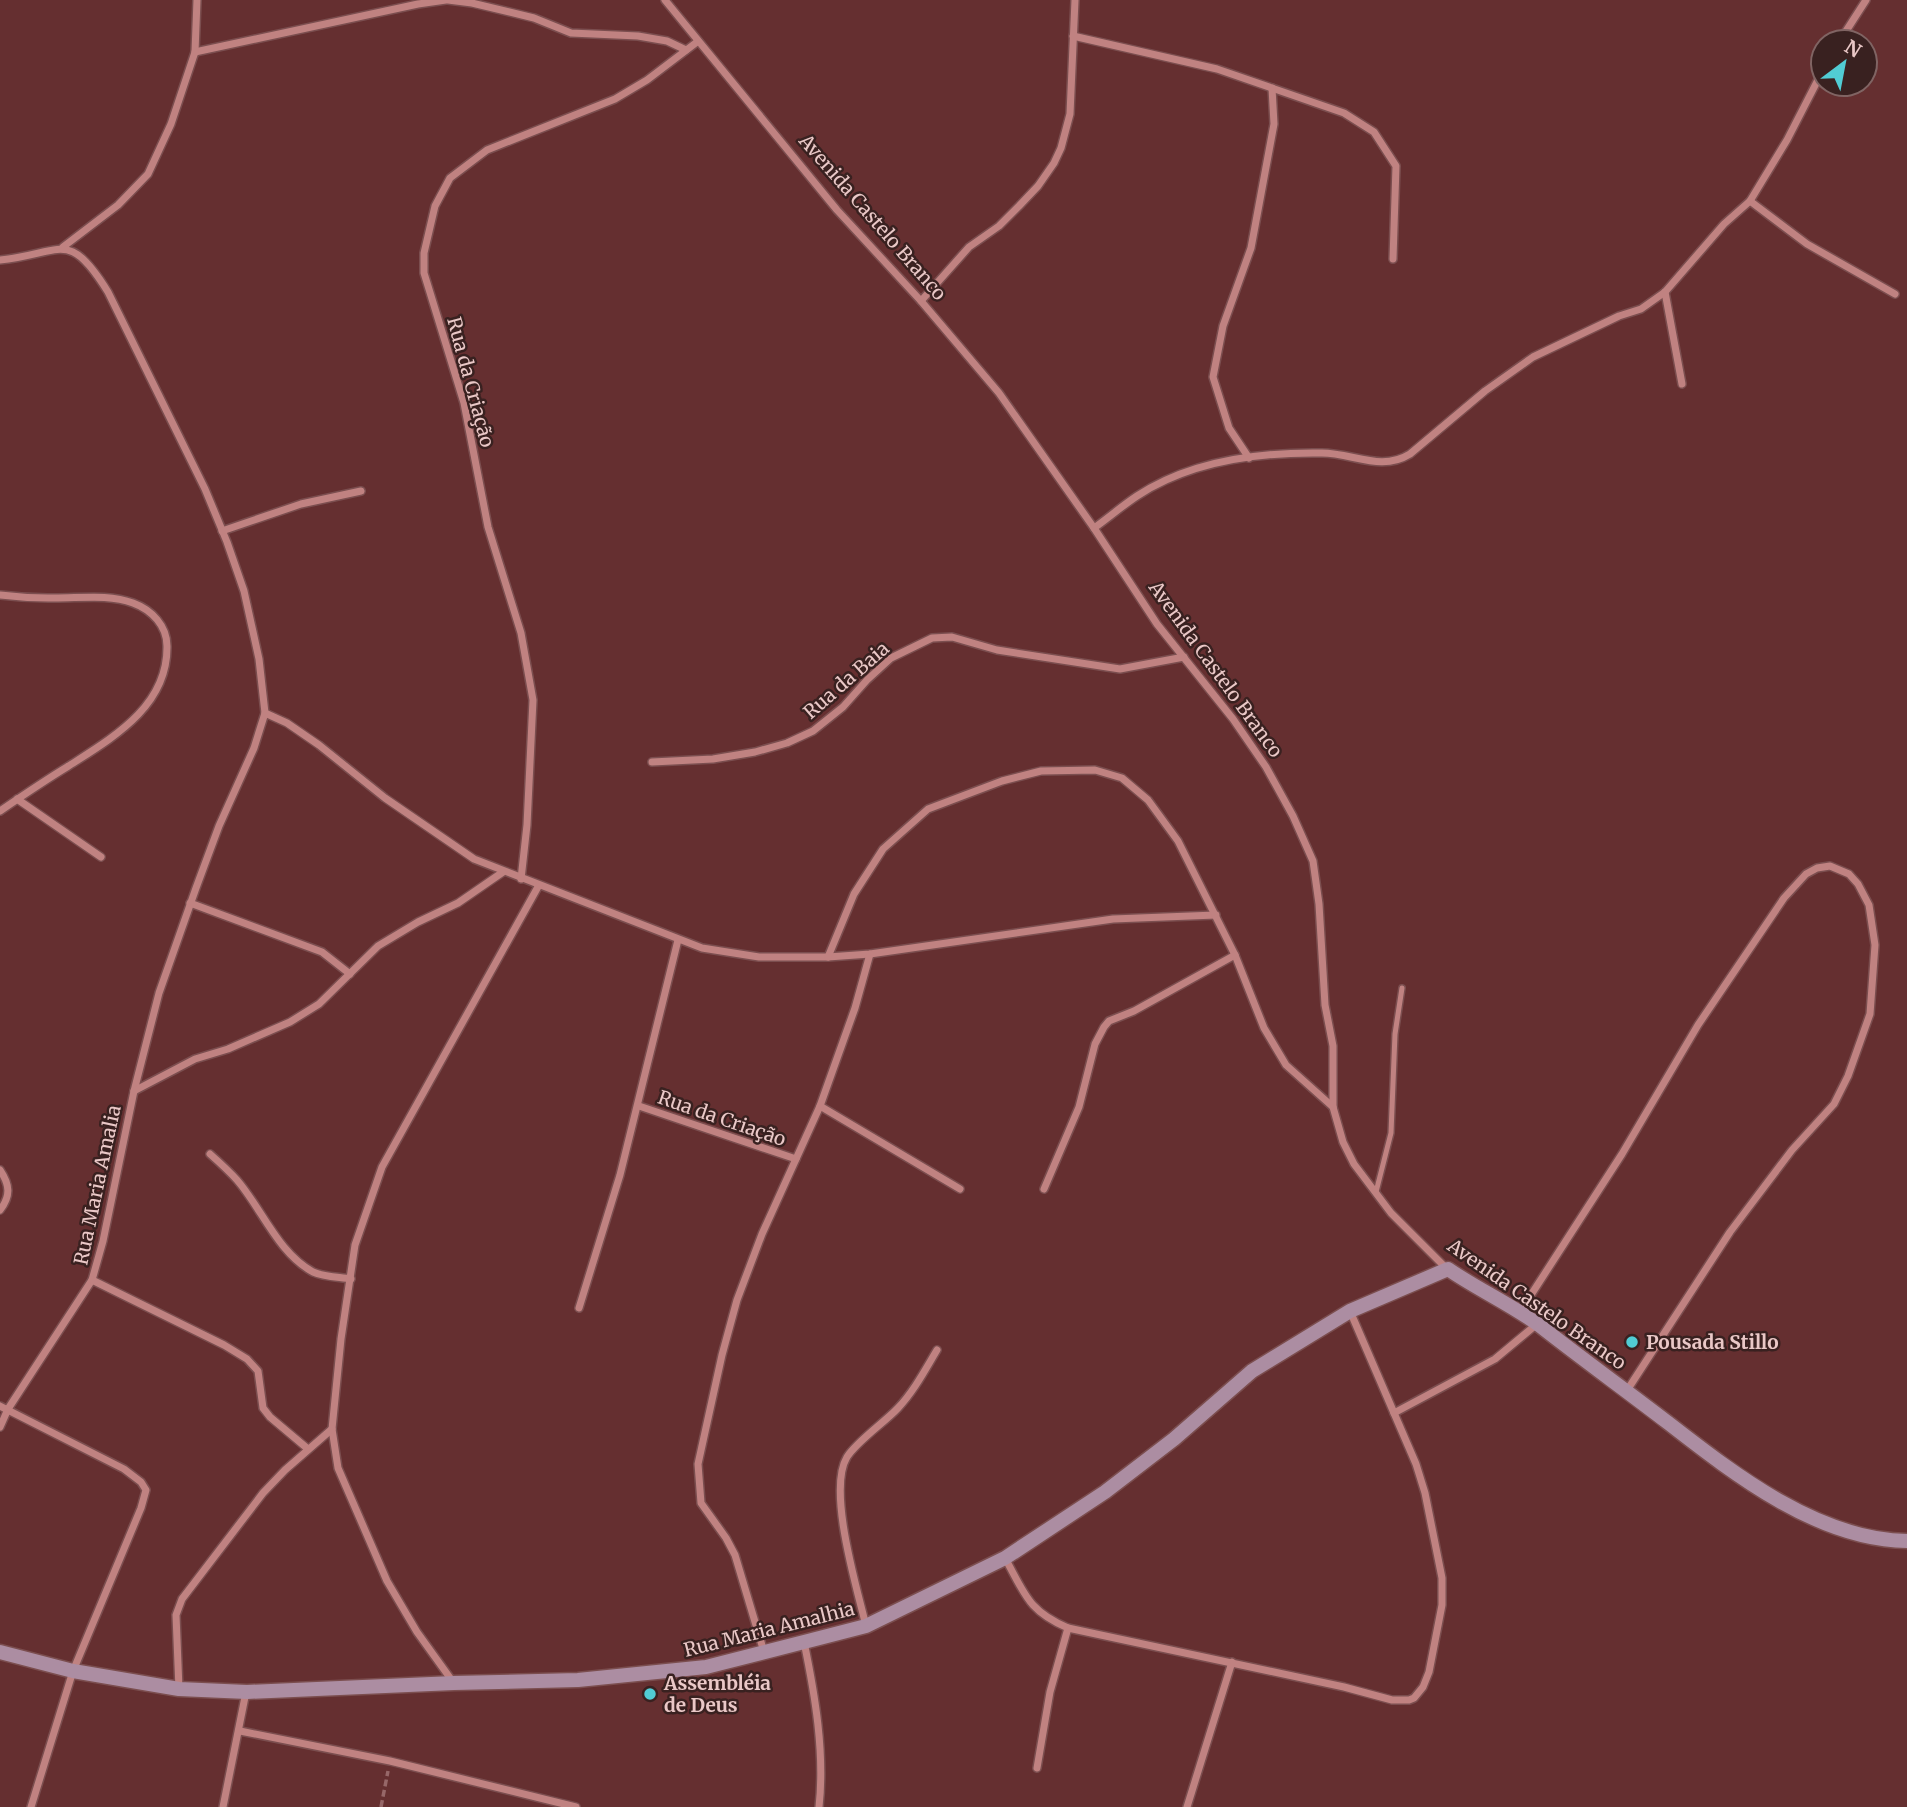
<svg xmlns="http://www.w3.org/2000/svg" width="1907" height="1807" viewBox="0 0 1907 1807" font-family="Merriweather,serif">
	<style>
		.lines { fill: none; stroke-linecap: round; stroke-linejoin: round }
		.lane-casing { stroke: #7b4e4f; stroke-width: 8 }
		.street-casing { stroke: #7b4e4f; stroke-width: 10 }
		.secondary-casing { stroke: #7b4e4f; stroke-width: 17 }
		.path { stroke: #966768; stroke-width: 3.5; stroke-dasharray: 7 3.5; stroke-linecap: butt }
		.lane { stroke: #c08281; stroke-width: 5 }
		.street { stroke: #c08281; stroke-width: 7 }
		.secondary { stroke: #ac8da2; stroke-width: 14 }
		.poi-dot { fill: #51ccd4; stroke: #392120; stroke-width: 2.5 }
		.labels { text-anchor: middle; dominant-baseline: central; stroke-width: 5; stroke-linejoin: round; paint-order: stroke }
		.street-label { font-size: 19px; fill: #eac8c7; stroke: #392120 }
		.poi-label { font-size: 19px; font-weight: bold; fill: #eac8c7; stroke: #392120; text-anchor: start }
	</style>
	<rect width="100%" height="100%" fill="#652f30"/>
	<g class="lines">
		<defs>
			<path id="lane" d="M1376,1192l15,-59 4,-99 7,-46"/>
			<g id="street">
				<path d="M448,0l24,3 62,15 37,15 67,3 29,5 19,9"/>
				<path d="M665,0l172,210 84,91 78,92 95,135 63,96 76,95 33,48 27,49 20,45 6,43 6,101 8,41v61l10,35 11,22 37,49 56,56"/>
				<path d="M1073,36l144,33 127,44 30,19 22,34 -3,93"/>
				<path d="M1839,42l27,-42"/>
				<path d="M195,52l223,-48 28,-4"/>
				<path d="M1750,201l57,43 88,50"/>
				<path d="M63,247l55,-42 30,-31 23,-50 24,-72 2,-52"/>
				<path d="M0,260c62,-6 68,-33 108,32l97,197 22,53 17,49 15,68 6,54 -11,35 -35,78 -23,62 -37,105 -25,98 -31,150 -11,39 -84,129 -8,18"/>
				<path d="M1665,292l17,92"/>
				<path d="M921,301l48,-54 30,-21 20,-20 19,-20 16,-23 7,-15 9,-34 5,-114"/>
				<path d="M1249,458l-20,-30 -16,-51 10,-51 28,-78 23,-124 -2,-36"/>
				<path d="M1094,528c14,-10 28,-22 43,-32 53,-35 123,-44 185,-43 31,0 59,19 88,1l75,-63 48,-34 86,-41 22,-7 24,-17 59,-68 26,-23 37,-61 36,-70"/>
				<path d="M222,531l79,-27 60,-13"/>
				<path d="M0,595c16,2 32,3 48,3 28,1 59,-5 85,5 19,7 34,23 34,43 1,61 -55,92 -100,121 -23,14 -45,29 -67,44"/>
				<path d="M265,713l22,10 32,22 66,53 89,61 228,89 57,9h69l42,-3 243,-35 103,-4"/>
				<path d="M652,762l61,-3 42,-7 32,-9 26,-12 30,-24 24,-27 24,-22 41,-20 20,-1 45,13 123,19 64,-12"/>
				<path d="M17,799l84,58"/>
				<path d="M521,879l6,-54 6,-125 -12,-67 -33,-106 -24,-124 -40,-130v-20l11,-47 15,-28 37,-28 128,-51 32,-19 50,-38"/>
				<path d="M190,903l132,49 28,22"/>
				<path d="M828,957l26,-63 29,-45 45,-40 74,-28 39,-10 54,-1 27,8 26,22 30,41 57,114 29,73 22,37 47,42"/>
				<path d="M134,1091l61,-32 33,-10 62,-27 29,-18 59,-58 40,-24 40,-19 45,-31"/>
				<path d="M639,1106l157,53"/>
				<path d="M820,1106l140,83"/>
				<path d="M210,1154c9,8 19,17 27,26 25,29 41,73 76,92 11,5 26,5 38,7"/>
				<path d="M0,1170c10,15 11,26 0,40"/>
				<path d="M1044,1189l35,-82 16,-63 9,-17 5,-6 25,-10 101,-56"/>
				<path d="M92,1280l132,65 23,14 11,12 5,37 7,9 38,32"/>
				<path d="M579,1308l41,-133 58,-235"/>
				<path d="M1520,1312l102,-158 76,-129 86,-127 22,-24 11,-6 13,-2 19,8 9,10 11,21 6,40 -5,69 -22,62 -14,28 -42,46 -62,82 -104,160"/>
				<path d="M0,1406l124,63 17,13 5,8 -5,18 -68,163 -42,136"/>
				<path d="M1394,1413l101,-54 42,-35"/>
				<path d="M1005,1558c20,36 23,53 63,70l-18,64 -13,76"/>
				<path d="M866,1626c-9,-38 -39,-136 -19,-169 10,-16 38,-35 51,-49 16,-17 27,-38 39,-58"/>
				<path d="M1068,1628l276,59 48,13h17l5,-2 9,-11 6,-15 13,-67v-27l-17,-85 -9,-29 -66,-153"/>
				<path d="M804,1642c11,53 21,111 15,165"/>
				<path d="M764,1652l-29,-97 -9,-17 -25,-35 -3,-39 24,-109 15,-55 25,-66 58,-128 35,-98 15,-54"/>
				<path d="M453,1682l-36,-50 -30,-51 -49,-113 -6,-39 9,-90 14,-94 27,-78 157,-282"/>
				<path d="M179,1689l-3,-74 6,-16 81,-106 22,-23 47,-41"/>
				<path d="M240,1731l150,30 186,46"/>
				<path d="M223,1807l23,-115"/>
				<path d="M1187,1807l45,-145"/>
			</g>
			<path id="secondary" d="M0,1652l73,19 106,18 68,3 207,-9 124,-3 128,-13 98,-25 62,-16 139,-68 100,-66 69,-53 78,-68 98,-60 98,-42c29,20 62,35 91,56 42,33 85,64 128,97 67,52 151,118 240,119"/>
		</defs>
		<use href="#lane" class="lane-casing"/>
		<use href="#street" class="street-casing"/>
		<use href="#secondary" class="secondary-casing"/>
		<path class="path" d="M381,1807l7,-36"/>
		<use href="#lane" class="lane"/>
		<use href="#street" class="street"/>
		<use href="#secondary" class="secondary"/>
	</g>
	<g class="poi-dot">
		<circle cx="1632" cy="1342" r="7"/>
		<circle cx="650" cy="1694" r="7"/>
	</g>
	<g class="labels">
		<g class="street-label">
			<text transform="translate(873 217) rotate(49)">Avenida Castelo Branco</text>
			<text transform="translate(471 382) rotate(75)">Rua da Criação</text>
			<text transform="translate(1216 669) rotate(54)">Avenida Castelo Branco</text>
			<text transform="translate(846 680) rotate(-41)">Rua da Baia</text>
			<text transform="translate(722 1118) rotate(19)">Rua da Criação</text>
			<text transform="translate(97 1185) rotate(-78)">Rua Maria Amalia</text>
			<text transform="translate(1537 1304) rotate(35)">Avenida Castelo Branco</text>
			<text transform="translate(769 1629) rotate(-14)">Rua Maria Amalhia</text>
		</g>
		<g class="poi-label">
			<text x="1646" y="1342">Pousada Stillo</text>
			<text x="664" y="1683">Assembléia<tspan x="664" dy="22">de Deus</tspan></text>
		</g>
	</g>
	<g transform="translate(1844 63) rotate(32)"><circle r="33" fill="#392120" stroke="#806463" stroke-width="2"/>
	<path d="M0-5L12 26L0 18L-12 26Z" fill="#51ccd4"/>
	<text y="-10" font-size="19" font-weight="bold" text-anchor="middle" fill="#eac8c7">N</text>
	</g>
</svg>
